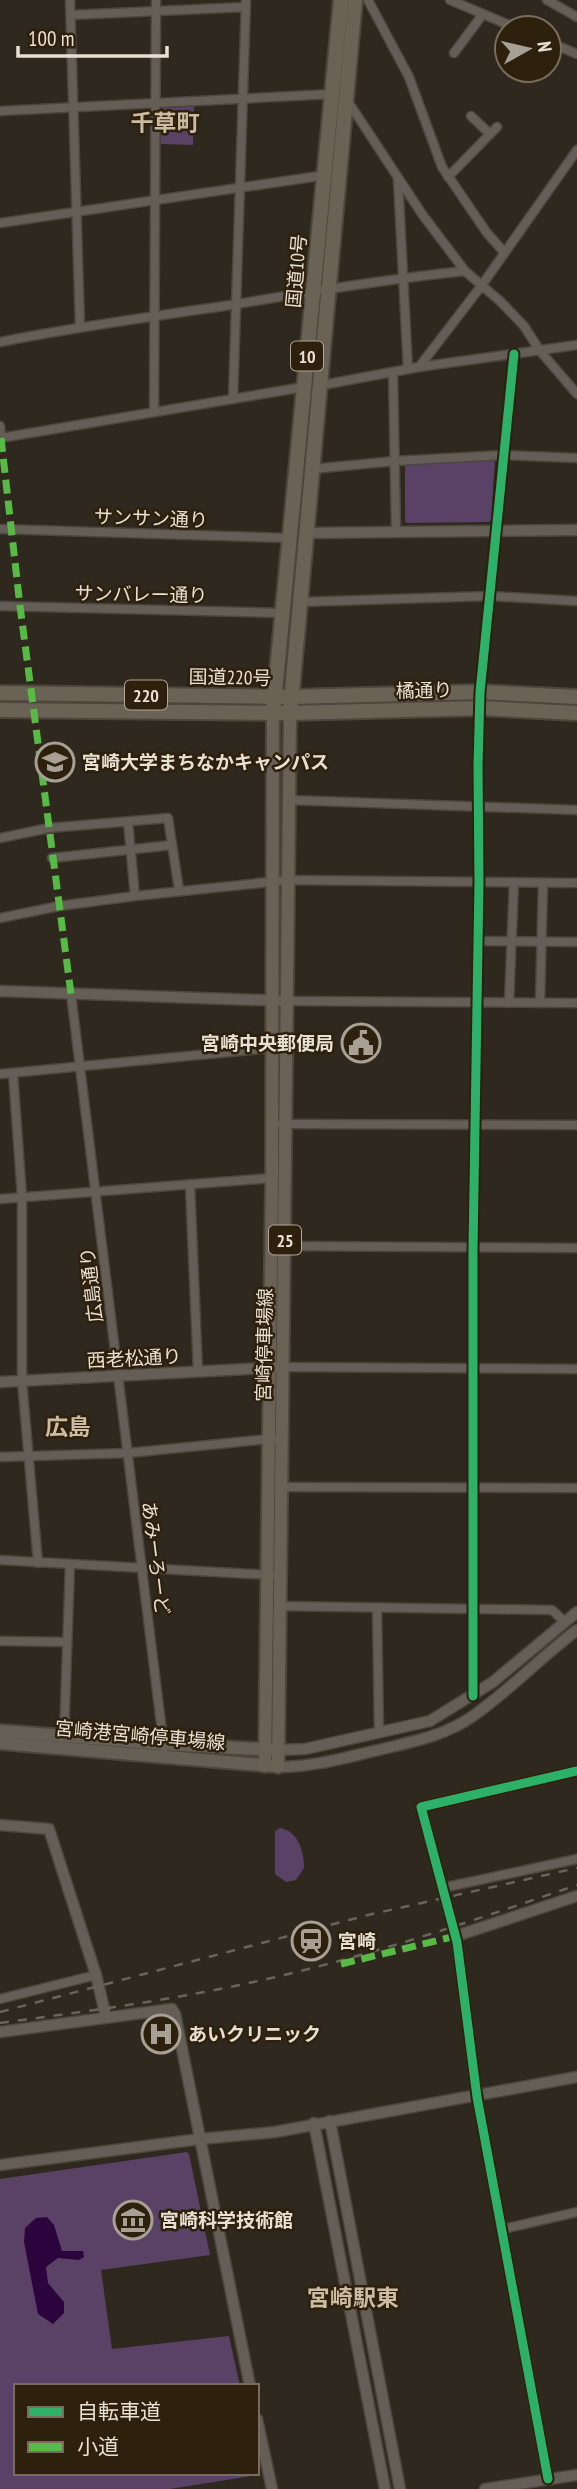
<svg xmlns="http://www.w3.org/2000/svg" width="577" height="2489" viewBox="0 0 577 2489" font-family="'PT Sans Narrow','Noto Sans JP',sans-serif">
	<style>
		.green { fill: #594265 }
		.water { fill: #2d053e }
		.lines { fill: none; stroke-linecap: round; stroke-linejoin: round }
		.minor-casing { stroke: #4d463d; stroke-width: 11 }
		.tertiary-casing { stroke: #4d463d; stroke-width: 13 }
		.secondary-casing { stroke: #4d463d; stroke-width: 16 }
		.primary-casing { stroke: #4d463d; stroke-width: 16 }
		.trunk-casing { stroke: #4d463d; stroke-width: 18 }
		.minor { stroke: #645e56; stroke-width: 8 }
		.tertiary { stroke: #645e56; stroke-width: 10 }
		.secondary { stroke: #665f55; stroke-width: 12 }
		.primary { stroke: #696155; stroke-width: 12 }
		.trunk { stroke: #6a6254; stroke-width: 14 }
		.rail { stroke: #69645b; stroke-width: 2.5; stroke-dasharray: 9 9; stroke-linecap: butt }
		.quiet { stroke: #58b947; stroke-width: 7; stroke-dasharray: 14 7; stroke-linecap: butt }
		.cycleway-casing { stroke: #2d200c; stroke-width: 13 }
		.cycleway { stroke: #2db169; stroke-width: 9 }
		.labels { text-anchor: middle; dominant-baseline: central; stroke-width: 5; stroke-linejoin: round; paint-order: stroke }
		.shield { fill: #2d200c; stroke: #b1a698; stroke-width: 2 }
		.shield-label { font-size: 18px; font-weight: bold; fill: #e9e0d4 }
		.street-label { font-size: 19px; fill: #e9e0d4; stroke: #2d200c }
		.poi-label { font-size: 19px; font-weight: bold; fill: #e9e0d4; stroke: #2d200c; text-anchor: start }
		.quarter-label { font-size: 23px; font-weight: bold; fill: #cdbca4; stroke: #2d200c }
	</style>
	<rect width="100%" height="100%" fill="#2f281e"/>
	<g class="green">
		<path d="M194,106l-1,39 -32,-1v-34l3,-2z"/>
		<path d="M495,460l-4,60 -2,2 -82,1 -2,-2v-56z"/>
		<path d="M280,1828c18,3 24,23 24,40l-8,12 -10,2 -11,-8v-43z"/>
		<path d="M187,2152l2,2 21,101 -109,15 11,79 117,-13 11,50h-224v87h241v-3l1,5 -88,14h-170v-310z"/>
	</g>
	<path class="water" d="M47,2217l7,8 8,26h21l1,6 -5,3 -21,-2 -12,9 2,16 16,19v11l-11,11 -15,-10 -14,-72 1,-14 11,-10z"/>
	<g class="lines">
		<defs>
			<g id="minor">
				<path d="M70,0l10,326"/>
				<path d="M368,0l41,77 33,90 45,66 17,19"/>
				<path d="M450,0l66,28"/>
				<path d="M547,0l30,17"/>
				<path d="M71,15l175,-8"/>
				<path d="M549,42l28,12"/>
				<path d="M454,53l29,-39"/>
				<path d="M347,100l75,114 43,57 36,31 23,24 16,25 37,43"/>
				<path d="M0,111l332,-17"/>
				<path d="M471,116l19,18"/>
				<path d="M448,177l49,-50"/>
				<path d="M398,180l10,189"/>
				<path d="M0,223l326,-48"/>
				<path d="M0,342c79,-16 158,-26 237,-38 76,-13 151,-25 228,-33"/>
				<path d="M419,367l63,-82 95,-135"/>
				<path d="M393,372l3,159"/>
				<path d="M317,386l102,-19 158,-22"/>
				<path d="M233,399l13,-399"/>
				<path d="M154,412l2,-412"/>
				<path d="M0,426l1,12"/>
				<path d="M0,438l304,-51"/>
				<path d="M312,469l83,-8 109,-6 73,3"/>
				<path d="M0,529l289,9"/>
				<path d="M300,602l190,-6 87,5"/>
				<path d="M0,606l282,7"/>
				<path d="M288,800l289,10"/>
				<path d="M128,822l7,74"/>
				<path d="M0,838l49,-10 119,-10 11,72"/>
				<path d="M52,858l120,-13"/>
				<path d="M0,918l59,-12 76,-10 154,-16 288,3"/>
				<path d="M477,941l100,1"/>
				<path d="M71,994l93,754"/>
				<path d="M287,1001l290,2"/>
				<path d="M509,1003l5,-121"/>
				<path d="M540,1003l3,-120"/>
				<path d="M13,1073l9,124v184l16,182"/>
				<path d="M0,1074l272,-26"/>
				<path d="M282,1124l295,1"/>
				<path d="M190,1184l8,188"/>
				<path d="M0,1199l272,-21"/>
				<path d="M281,1246l296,2"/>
				<path d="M283,1367l294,2"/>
				<path d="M0,1457l128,-4 141,-14 4,1"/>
				<path d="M279,1487l298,1"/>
				<path d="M0,1560l271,15"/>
				<path d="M278,1606l274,4 13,12"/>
				<path d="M377,1608l2,125"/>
				<path d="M0,1641l67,1"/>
				<path d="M473,1696v-447l6,-367 -1,-117 2,-73 34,-338"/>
				<path d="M64,1738l6,-174"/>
				<path d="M442,1888l135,-29"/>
				<path d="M0,1999l96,-24"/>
				<path d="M503,2229l74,-17"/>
			</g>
			<g id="tertiary">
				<path d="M306,533l271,-3"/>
				<path d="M0,991l287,10"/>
				<path d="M0,1382l283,-15"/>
				<path d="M277,1750l28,-1 125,-28 63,-39 84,-70"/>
				<path d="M278,1767c35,0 66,-9 100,-17 33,-8 67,-14 95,-34 37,-26 68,-59 104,-86"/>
				<path d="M0,1825l49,4 47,146 10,42"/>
				<path d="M456,1936l121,-40"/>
				<path d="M0,2032l172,-23 3,5 75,372"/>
				<path d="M330,2121l70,368"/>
				<path d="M314,2123l71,366"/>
				<path d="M0,2165l200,-26 75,-7 302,-55"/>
				<path d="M257,2419l15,70"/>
				<path d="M548,2479l-71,-382 -20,-155 -36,-135 156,-36"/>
				<path d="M485,2489l92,-14"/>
			</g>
			<g id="secondary">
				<path d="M0,1731l164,13 111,6"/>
				<path d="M0,1743l274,23"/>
			</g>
			<g id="primary">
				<path d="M265,1766l7,-588 1,-465"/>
				<path d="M278,1767l12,-1054"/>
			</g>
			<g id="trunk">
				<path d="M0,693l291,4 189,-5 97,5"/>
				<path d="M0,710l290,3 190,-5 97,5"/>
				<path d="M273,713l68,-713"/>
				<path d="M290,713l65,-713"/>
			</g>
		</defs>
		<use href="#minor" class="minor-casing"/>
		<use href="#tertiary" class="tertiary-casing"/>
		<use href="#secondary" class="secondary-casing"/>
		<use href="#primary" class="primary-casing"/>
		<use href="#trunk" class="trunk-casing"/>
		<use href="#minor" class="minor"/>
		<use href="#tertiary" class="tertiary"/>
		<use href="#secondary" class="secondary"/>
		<use href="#primary" class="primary"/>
		<use href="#trunk" class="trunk"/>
		<g class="rail">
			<path d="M0,2012l368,-97 209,-47"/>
			<path d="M0,2023c90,-12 179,-24 267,-44 106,-24 208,-59 310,-94"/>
		</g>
		<g class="quiet">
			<path d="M1,438l19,168 51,388"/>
			<path d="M341,1964l115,-28"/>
		</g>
		<defs>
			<g id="cycleway">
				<path d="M473,1696v-447l6,-367 -1,-117 2,-73 34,-338"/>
				<path d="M548,2479l-71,-382 -20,-155 -36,-135 156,-36"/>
			</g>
		</defs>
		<use href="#cycleway" class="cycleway-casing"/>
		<use href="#cycleway" class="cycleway"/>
	</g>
	<defs>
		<symbol id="university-ring" viewBox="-11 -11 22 22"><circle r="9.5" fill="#2d200c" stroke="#a8a094" stroke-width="1.5"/><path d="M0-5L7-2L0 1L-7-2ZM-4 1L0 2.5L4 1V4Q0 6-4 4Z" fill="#a8a094"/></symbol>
		<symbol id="civic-ring" viewBox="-11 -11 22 22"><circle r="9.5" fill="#2d200c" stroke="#a8a094" stroke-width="1.5"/><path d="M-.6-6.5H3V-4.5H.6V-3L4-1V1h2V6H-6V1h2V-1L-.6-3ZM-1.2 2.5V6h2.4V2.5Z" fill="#a8a094"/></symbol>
		<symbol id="station-ring" viewBox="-11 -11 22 22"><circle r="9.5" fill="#2d200c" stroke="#a8a094" stroke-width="1.5"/><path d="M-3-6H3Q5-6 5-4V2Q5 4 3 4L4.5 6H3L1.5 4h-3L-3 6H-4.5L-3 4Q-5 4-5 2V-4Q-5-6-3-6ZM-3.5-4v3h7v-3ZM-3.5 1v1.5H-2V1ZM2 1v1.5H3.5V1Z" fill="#a8a094"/></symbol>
		<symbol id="hospital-ring" viewBox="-11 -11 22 22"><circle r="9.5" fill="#2d200c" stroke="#a8a094" stroke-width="1.5"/><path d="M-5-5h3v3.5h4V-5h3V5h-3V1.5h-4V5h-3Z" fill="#a8a094"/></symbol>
		<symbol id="museum-ring" viewBox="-11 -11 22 22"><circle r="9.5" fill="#2d200c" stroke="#a8a094" stroke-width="1.5"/><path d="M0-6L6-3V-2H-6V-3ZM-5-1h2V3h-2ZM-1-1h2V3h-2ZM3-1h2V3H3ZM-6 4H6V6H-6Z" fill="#a8a094"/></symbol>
	</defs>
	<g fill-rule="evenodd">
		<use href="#university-ring" x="33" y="740" width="44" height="44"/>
		<use href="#civic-ring" x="339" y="1021" width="44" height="44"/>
		<use href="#station-ring" x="289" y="1919" width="44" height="44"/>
		<use href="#hospital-ring" x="139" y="2012" width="44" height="44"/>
		<use href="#museum-ring" x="111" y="2198" width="44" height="44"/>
	</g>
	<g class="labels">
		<g class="shield">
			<rect x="291" y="341.5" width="32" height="29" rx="5"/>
			<rect x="125" y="680.5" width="42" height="29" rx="5"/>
			<rect x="269" y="1225.5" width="32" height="29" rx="5"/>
		</g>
		<g class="shield-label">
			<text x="307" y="356">10</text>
			<text x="146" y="695">220</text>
			<text x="285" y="1240">25</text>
		</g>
		<g class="street-label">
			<text transform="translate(296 271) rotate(-85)">国道10号</text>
			<text transform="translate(151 518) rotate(2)">サンサン通り</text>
			<text transform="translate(141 594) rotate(1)">サンバレー通り</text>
			<text transform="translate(230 677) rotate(1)">国道220号</text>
			<text transform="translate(424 690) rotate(-1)">橘通り</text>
			<text transform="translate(91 1285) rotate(-97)">広島通り</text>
			<text transform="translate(264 1345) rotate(-89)">宮崎停車場線</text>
			<text transform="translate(134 1358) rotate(-3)">西老松通り</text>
			<text transform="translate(156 1558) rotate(83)">あみーろーど</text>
			<text transform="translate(140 1735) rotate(5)">宮崎港宮崎停車場線</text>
		</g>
		<g class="poi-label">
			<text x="82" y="762">宮崎大学まちなかキャンパス</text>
			<text x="334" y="1043" text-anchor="end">宮崎中央郵便局</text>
			<text x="338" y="1941">宮崎</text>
			<text x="188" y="2034">あいクリニック</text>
			<text x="160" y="2220">宮崎科学技術館</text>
		</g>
		<g class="quarter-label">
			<text x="165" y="122">千草町</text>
			<text x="68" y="1426">広島</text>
			<text x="353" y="2297">宮崎駅東</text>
		</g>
	</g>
	<rect x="14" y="2384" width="245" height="91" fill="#2d200c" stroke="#786d5c" stroke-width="2"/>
	<rect x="28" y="2407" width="35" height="10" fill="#2db169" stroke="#786d5c" stroke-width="2"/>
	<text x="77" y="2419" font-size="21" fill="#e9e0d4">自転車道</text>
	<rect x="28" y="2442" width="35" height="10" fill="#58b947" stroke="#786d5c" stroke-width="2"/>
	<text x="77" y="2454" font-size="21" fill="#e9e0d4">小道</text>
	<g transform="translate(528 49) rotate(82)"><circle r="33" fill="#2d200c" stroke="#786d5c" stroke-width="2"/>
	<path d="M0-5L12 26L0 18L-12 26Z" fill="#a8a094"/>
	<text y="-10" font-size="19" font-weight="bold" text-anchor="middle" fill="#e9e0d4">N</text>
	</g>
	<path d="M18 46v10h149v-10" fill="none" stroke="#e9e0d4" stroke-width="3.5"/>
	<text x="28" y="46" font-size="21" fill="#e9e0d4" stroke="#2d200c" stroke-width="5" paint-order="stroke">100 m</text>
</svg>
